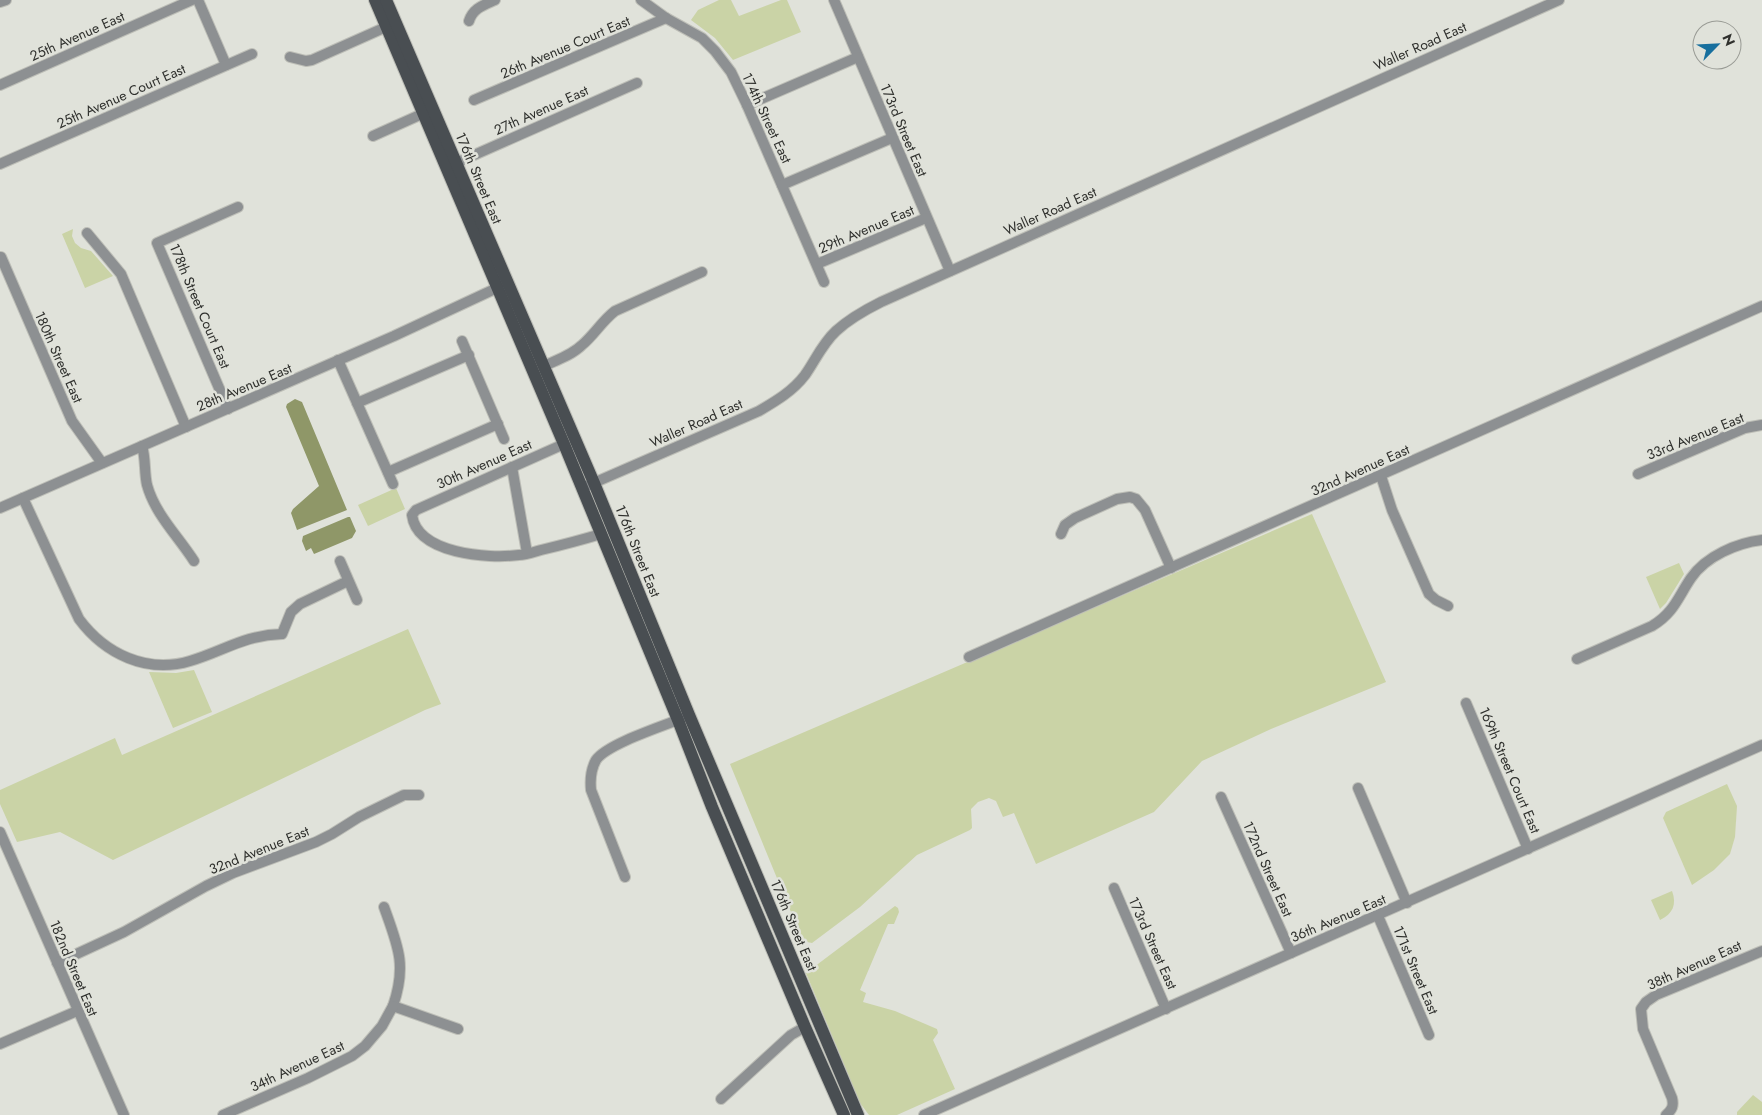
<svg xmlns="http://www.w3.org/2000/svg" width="1762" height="1115" viewBox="0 0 1762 1115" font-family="Jost,sans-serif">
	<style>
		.green { fill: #cad3a6 }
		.water { fill: #8f9768 }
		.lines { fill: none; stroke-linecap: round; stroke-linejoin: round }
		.minor-casing { stroke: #bdbeb7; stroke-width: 12 }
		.major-casing { stroke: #bdbeb7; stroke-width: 14 }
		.minor { stroke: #8d9092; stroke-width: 10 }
		.major { stroke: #494e52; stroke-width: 12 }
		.labels { text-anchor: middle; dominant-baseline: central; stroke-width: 5; stroke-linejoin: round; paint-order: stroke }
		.street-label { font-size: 14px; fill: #2f302d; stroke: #e0e2da }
	</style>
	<rect width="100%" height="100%" fill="#e0e2da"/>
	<g class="green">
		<path d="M719,0h12l8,16 42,-16h6l14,32 -68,28 -18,-22 -24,-18 7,-10z"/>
		<path d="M73,229l-1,7 3,7 6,5 10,3 22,25 -28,12 -23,-54z"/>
		<path d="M396,488l9,21 -37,17 -10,-21z"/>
		<path d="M1312,514l74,168 -115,47 -69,32 -48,51 -118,52 -22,-51 -11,4 -7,-16 -7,-3 -11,4 -7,7 1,19 -2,2 -53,25 -57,52 -48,36 -5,-1 -7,-8 -70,-170z"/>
		<path d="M1679,563l5,11 -18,29 -6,6 -14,-32z"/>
		<path d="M408,629l33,75 -16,6 -312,150 -53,-28 -43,10 -17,-38v-14l115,-52 7,17z"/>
		<path d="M194,670l18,42 -39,16 -24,-56 27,1z"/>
		<path d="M1727,784l10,22 -2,31 -5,17 -16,16 -22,15 -29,-67 3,-6z"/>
		<path d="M1672,891c5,13 1,23 -12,29l-9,-20z"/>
		<path d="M895,906l3,2 1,4 -5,12h-6l-28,66 6,3 -3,9 32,9 42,18 1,4 -5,7 22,49 -58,26h-28l-9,-12 -54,-130z"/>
		<path d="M1753,1095l9,7v13h-25v-3z"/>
	</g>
	<g class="water">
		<path d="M295,399l7,3 45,108 -50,20 -6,-17 2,-4 26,-23 -33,-79 1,-3z"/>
		<path d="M348,517h2l6,14 -4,7 -38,16 -3,-6 -5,3 -4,-10 1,-5z"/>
	</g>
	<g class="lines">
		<defs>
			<g id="minor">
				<path d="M198,0l28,65"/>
				<path d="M641,0l25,18 36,20 13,13 16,21 16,33 77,177"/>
				<path d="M834,0l116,271"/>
				<path d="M0,2l6,-2"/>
				<path d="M469,21c4,-13 15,-16 26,-21"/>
				<path d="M290,57l16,4 6,-1 74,-33"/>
				<path d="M0,85l192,-85"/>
				<path d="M474,100l192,-82"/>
				<path d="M747,105l111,-48"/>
				<path d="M373,136l49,-22"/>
				<path d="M456,163l181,-80"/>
				<path d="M0,164l252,-110"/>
				<path d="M782,185l110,-47"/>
				<path d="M87,233l34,41 65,153"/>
				<path d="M1,257l71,164 30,42"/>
				<path d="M817,264l109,-46"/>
				<path d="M462,341l42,98"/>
				<path d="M338,360l55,124"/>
				<path d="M544,366c13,-6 28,-11 38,-21 12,-10 20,-24 33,-34l87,-39"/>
				<path d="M357,403l112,-48"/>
				<path d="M228,409l-71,-166 81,-36"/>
				<path d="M564,444l-148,66 -4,5c5,39 76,44 107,40 7,0 15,-3 22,-5 21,-5 40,-10 60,-16"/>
				<path d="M142,446c4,13 2,26 5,39 8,29 31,51 47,76"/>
				<path d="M512,467l15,86"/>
				<path d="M388,472l110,-48"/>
				<path d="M1638,474l107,-46 17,-3"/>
				<path d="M1381,476l11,34 37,84 7,6 12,6"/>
				<path d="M582,488l177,-77c17,-10 34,-20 46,-36 10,-14 17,-31 31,-44 13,-12 29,-21 45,-29l678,-302"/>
				<path d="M23,498l56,121c26,35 68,55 111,42 34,-10 54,-26 92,-27l9,-22 9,-8 48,-23"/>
				<path d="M0,508l394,-172 103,-48"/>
				<path d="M1061,534l4,-9 10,-7 42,-19 13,-2 6,2 9,11 26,58"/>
				<path d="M340,561l17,39"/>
				<path d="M969,657l793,-351"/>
				<path d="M1577,659l75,-33c22,-13 26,-29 39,-48 15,-22 46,-35 71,-38"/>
				<path d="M1466,703l62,146"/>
				<path d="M1358,788l49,115"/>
				<path d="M1221,797l70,156"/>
				<path d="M0,832l124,283"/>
				<path d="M625,877l-34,-87c-1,-10 0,-21 5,-30 11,-16 67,-34 87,-42"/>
				<path d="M1114,888l52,121"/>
				<path d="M384,907c14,39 23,58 9,99l65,23"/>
				<path d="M1378,916l51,119"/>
				<path d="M57,963l67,-31 82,-46 27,-13 83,-31 16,-8 27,-17 45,-22h15"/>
				<path d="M0,1044l77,-33"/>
				<path d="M721,1099l70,-64 14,-8"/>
				<path d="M223,1115l85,-37 44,-22 13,-10 17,-20 11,-20"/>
				<path d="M924,1115l838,-370"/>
				<path d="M1666,1115c6,-5 8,-9 6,-17l-29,-69 -2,-20 5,-7 10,-7 106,-44"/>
			</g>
			<g id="major">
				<path d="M375,0l189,444 114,276 34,87 93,220 39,88"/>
				<path d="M386,0l208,483 95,232 169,400"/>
			</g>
		</defs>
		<use href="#minor" class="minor-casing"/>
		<use href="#major" class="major-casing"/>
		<use href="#minor" class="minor"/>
		<use href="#major" class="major"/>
	</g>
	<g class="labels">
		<g class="street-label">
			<text transform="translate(77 36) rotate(-24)">25th Avenue East</text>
			<text transform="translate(1420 46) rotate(-24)">Waller Road East</text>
			<text transform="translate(565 47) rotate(-23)">26th Avenue Court East</text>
			<text transform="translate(121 96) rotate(-24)">25th Avenue Court East</text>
			<text transform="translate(541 110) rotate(-24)">27th Avenue East</text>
			<text transform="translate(767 118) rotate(65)">174th Street East</text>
			<text transform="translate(904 130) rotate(67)">173rd Street East</text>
			<text transform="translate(479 178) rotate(67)">176th Street East</text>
			<text transform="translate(1050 211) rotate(-24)">Waller Road East</text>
			<text transform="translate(866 229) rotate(-23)">29th Avenue East</text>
			<text transform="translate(200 306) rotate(67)">178th Street Court East</text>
			<text transform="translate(59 357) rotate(66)">180th Street East</text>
			<text transform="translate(244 387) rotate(-23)">28th Avenue East</text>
			<text transform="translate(696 423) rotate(-24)">Waller Road East</text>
			<text transform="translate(1695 436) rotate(-22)">33rd Avenue East</text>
			<text transform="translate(484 464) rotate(-24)">30th Avenue East</text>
			<text transform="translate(1360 470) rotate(-24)">32nd Avenue East</text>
			<text transform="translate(638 551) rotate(68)">176th Street East</text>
			<text transform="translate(1510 770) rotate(67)">169th Street Court East</text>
			<text transform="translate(259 850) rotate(-22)">32nd Avenue East</text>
			<text transform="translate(1268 869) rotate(66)">172nd Street East</text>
			<text transform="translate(1338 918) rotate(-23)">36th Avenue East</text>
			<text transform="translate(794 925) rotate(67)">176th Street East</text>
			<text transform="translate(1153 943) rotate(66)">173rd Street East</text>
			<text transform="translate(1694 965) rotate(-24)">38th Avenue East</text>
			<text transform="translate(74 968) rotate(67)">182nd Street East</text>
			<text transform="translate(1416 970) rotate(67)">171st Street East</text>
			<text transform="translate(297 1066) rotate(-25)">34th Avenue East</text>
		</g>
	</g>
	<g transform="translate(1717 45) rotate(66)"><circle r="24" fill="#e0e2da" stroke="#999b95"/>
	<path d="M0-4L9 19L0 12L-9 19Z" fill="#176f9e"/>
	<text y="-8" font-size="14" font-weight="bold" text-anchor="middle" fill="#2f302d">N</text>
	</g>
</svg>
